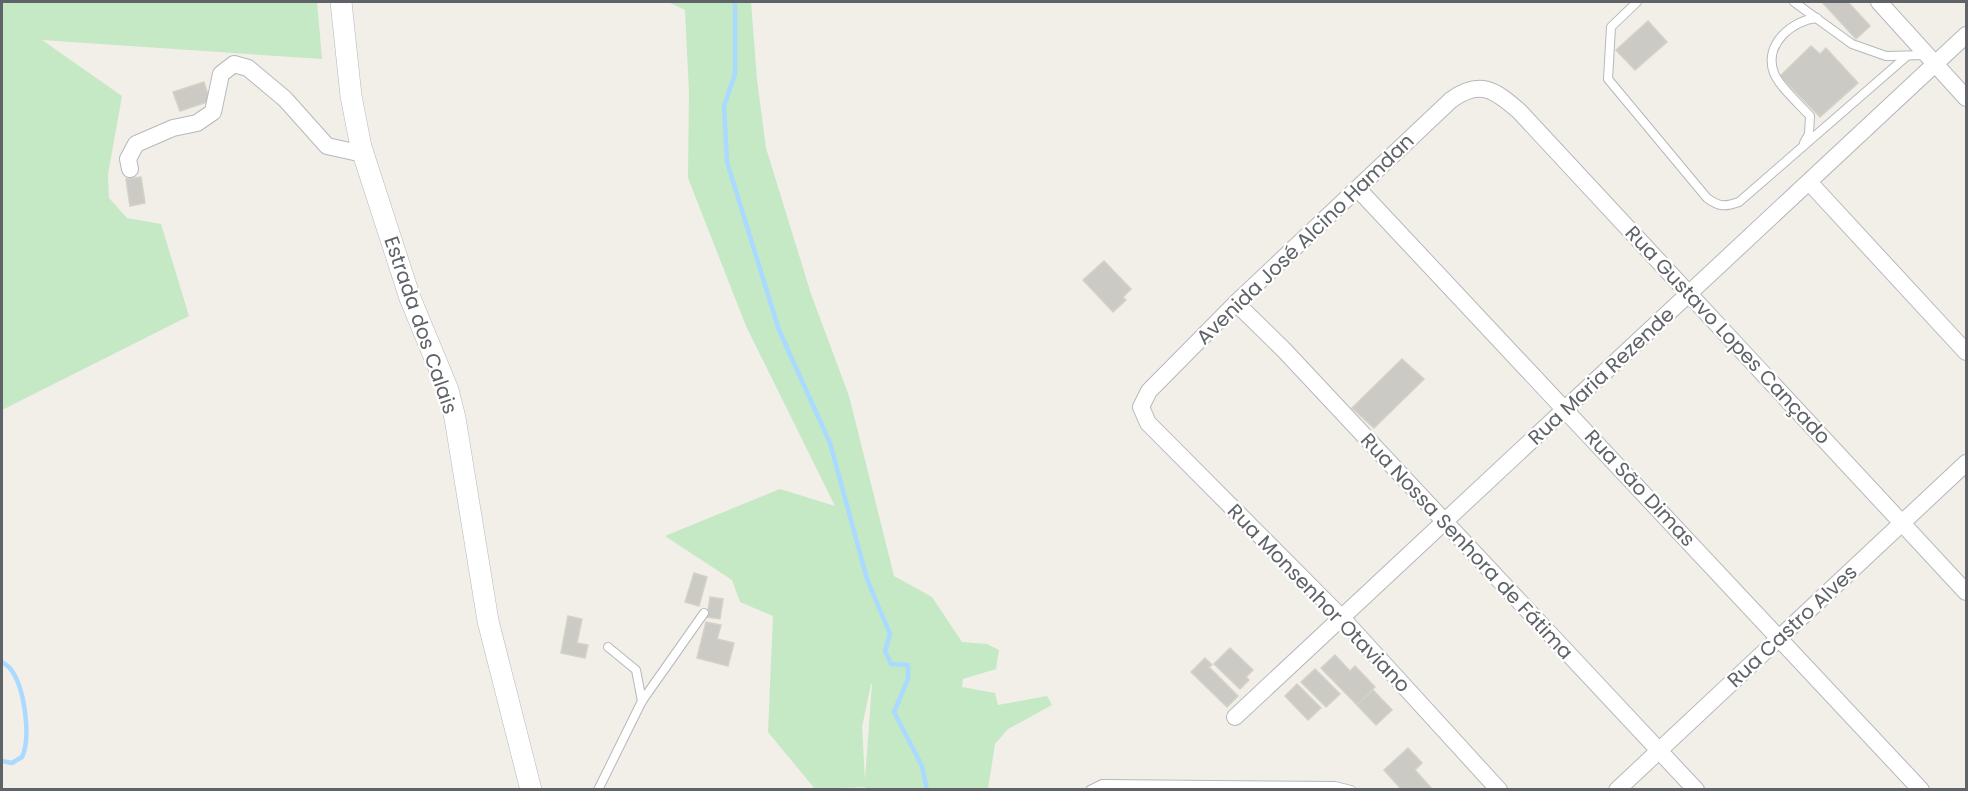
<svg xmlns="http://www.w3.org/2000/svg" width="1968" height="791" viewBox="0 0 1968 791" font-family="Poppins,sans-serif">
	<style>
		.green { fill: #c5e8c5; fill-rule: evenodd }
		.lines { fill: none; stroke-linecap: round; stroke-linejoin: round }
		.stream { stroke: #aadaff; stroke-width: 4.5 }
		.building { fill: #cccac5; stroke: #d6d1c6; stroke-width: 1.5 }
		.service-casing { stroke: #b5b8bc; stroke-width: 10 }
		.minor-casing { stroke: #b5b8bc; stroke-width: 18 }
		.tertiary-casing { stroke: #b5b8bc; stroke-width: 22 }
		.service { stroke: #fff; stroke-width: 8 }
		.minor { stroke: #fff; stroke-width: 16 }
		.tertiary { stroke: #fff; stroke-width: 21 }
		.labels { text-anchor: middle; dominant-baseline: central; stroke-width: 4.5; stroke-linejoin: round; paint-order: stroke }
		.street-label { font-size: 20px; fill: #5f6368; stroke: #fff }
	</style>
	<rect width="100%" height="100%" fill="#f1efe8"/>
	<g class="green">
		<path d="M2,2h315l5,57 -280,-19 80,56 -14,78 1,24 18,20 34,6 28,92 -187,94z"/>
		<path d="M668,2h83l6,78 9,68 45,146 38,102 45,180 38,21 30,45 25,2 12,6 -3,19 -33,10 -1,8 33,6 3,12 49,-9 5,9 -44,24 -13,15 -7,45 -123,1v-3l-50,2 -47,-57 5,-116 -33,-14 -8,-22 -67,-44 115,-47 55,17 -89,-180 -58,-148 1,-86 -4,-82zM871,684h1l-7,96 -3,-53z"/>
	</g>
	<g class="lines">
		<g class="stream">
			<path d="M735,2v72l-11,32 3,56 52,168 51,113 37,136 23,55 -5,17 6,13 17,1v14l-14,33 28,54 5,24"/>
			<path d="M2,662c3,2 8,5 10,9 13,19 19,67 10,86l-10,6 -10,-2"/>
		</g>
	</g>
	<g class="building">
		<path d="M1822,2h26l22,24 -14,13z"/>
		<path d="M1648,21l19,21 -32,28 -19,-20z"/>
		<path d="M1811,46l9,8 6,-6 32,35 -38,34 -40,-41z"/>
		<path d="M204,82l6,19 -30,10 -7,-19z"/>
		<path d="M141,177l4,26 -15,3 -4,-27z"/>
		<path d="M1104,261l27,28 -8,8 3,3 -13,12 -30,-32z"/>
		<path d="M1402,359l22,20 -50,49 -22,-20z"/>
		<path d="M694,573l13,4 -8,29 -14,-4z"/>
		<path d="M710,597l13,2 -3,20 -13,-2z"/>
		<path d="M568,616l14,3 -5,24 11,2 -3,13 -24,-5z"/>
		<path d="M706,622l15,3 -4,14 17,4 -6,23 -31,-8z"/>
		<path d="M1230,648l23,22 -7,7 3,3 -9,9 -26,-25z"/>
		<path d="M1335,655l15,16 5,-5 20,21 -18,18 -36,-37z"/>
		<path d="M1205,658l7,7 -3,2 29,29 -11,11 -36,-35z"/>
		<path d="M1315,669l25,25 -14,13 -25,-25z"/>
		<path d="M1297,684l24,24 -13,12 -23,-24z"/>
		<path d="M1373,690l19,20 -16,15 -19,-20z"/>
		<path d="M1408,748l14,15 -7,7 18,20h-31l-18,-20z"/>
	</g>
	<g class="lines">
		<defs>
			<g id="service">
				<path d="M1637,2l-26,25 -3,52 99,119c12,9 18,9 32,4l168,-146"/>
				<path d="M1794,2l58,42 34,12 40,-1"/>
				<path d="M1804,143l5,-9 1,-18c-9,-10 -32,-31 -36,-43 -11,-29 19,-53 43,-55"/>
				<path d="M608,647l28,23 6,31"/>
				<path d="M598,790l44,-89 62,-88"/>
				<path d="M1090,790l12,-6 233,2 16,4"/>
			</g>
			<g id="minor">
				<path d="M1879,2l87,96"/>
				<path d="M130,169l-2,-10 8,-15 37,-16 24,-5 16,-11 8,-38 13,-10 14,4 37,31 42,47 36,8"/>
				<path d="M1809,182l157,170"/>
				<path d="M1358,189l563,601"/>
				<path d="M1236,303l48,47 412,440"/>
				<path d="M1235,717l731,-682"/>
				<path d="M1499,790l-157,-172 -194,-195 -7,-16 8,-16 87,-88 215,-203c29,-21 44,-10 68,11l447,481"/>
				<path d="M1617,790l349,-327"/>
			</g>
			<path id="tertiary" d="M341,2l10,94 10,51 49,151 38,92 7,28 33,203 43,169"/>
		</defs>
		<use href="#service" class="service-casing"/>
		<use href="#minor" class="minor-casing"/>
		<use href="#tertiary" class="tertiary-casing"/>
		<use href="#service" class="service"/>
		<use href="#minor" class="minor"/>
		<use href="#tertiary" class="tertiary"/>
	</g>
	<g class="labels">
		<g class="street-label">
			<text transform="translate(1305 239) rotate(-44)">Avenida José Alcino Hamdan</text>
			<text transform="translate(421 325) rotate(71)">Estrada dos Calais</text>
			<text transform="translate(1728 335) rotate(47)">Rua Gustavo Lopes Cançado</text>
			<text transform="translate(1601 376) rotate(-43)">Rua Maria Rezende</text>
			<text transform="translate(1640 488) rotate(47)">Rua São Dimas</text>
			<text transform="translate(1467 546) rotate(47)">Rua Nossa Senhora de Fátima</text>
			<text transform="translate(1319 598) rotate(46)">Rua Monsenhor Otaviano</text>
			<text transform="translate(1792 626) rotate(-43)">Rua Castro Alves</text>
		</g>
	</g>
	<rect width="1968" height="791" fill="none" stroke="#5f6368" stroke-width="6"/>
</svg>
